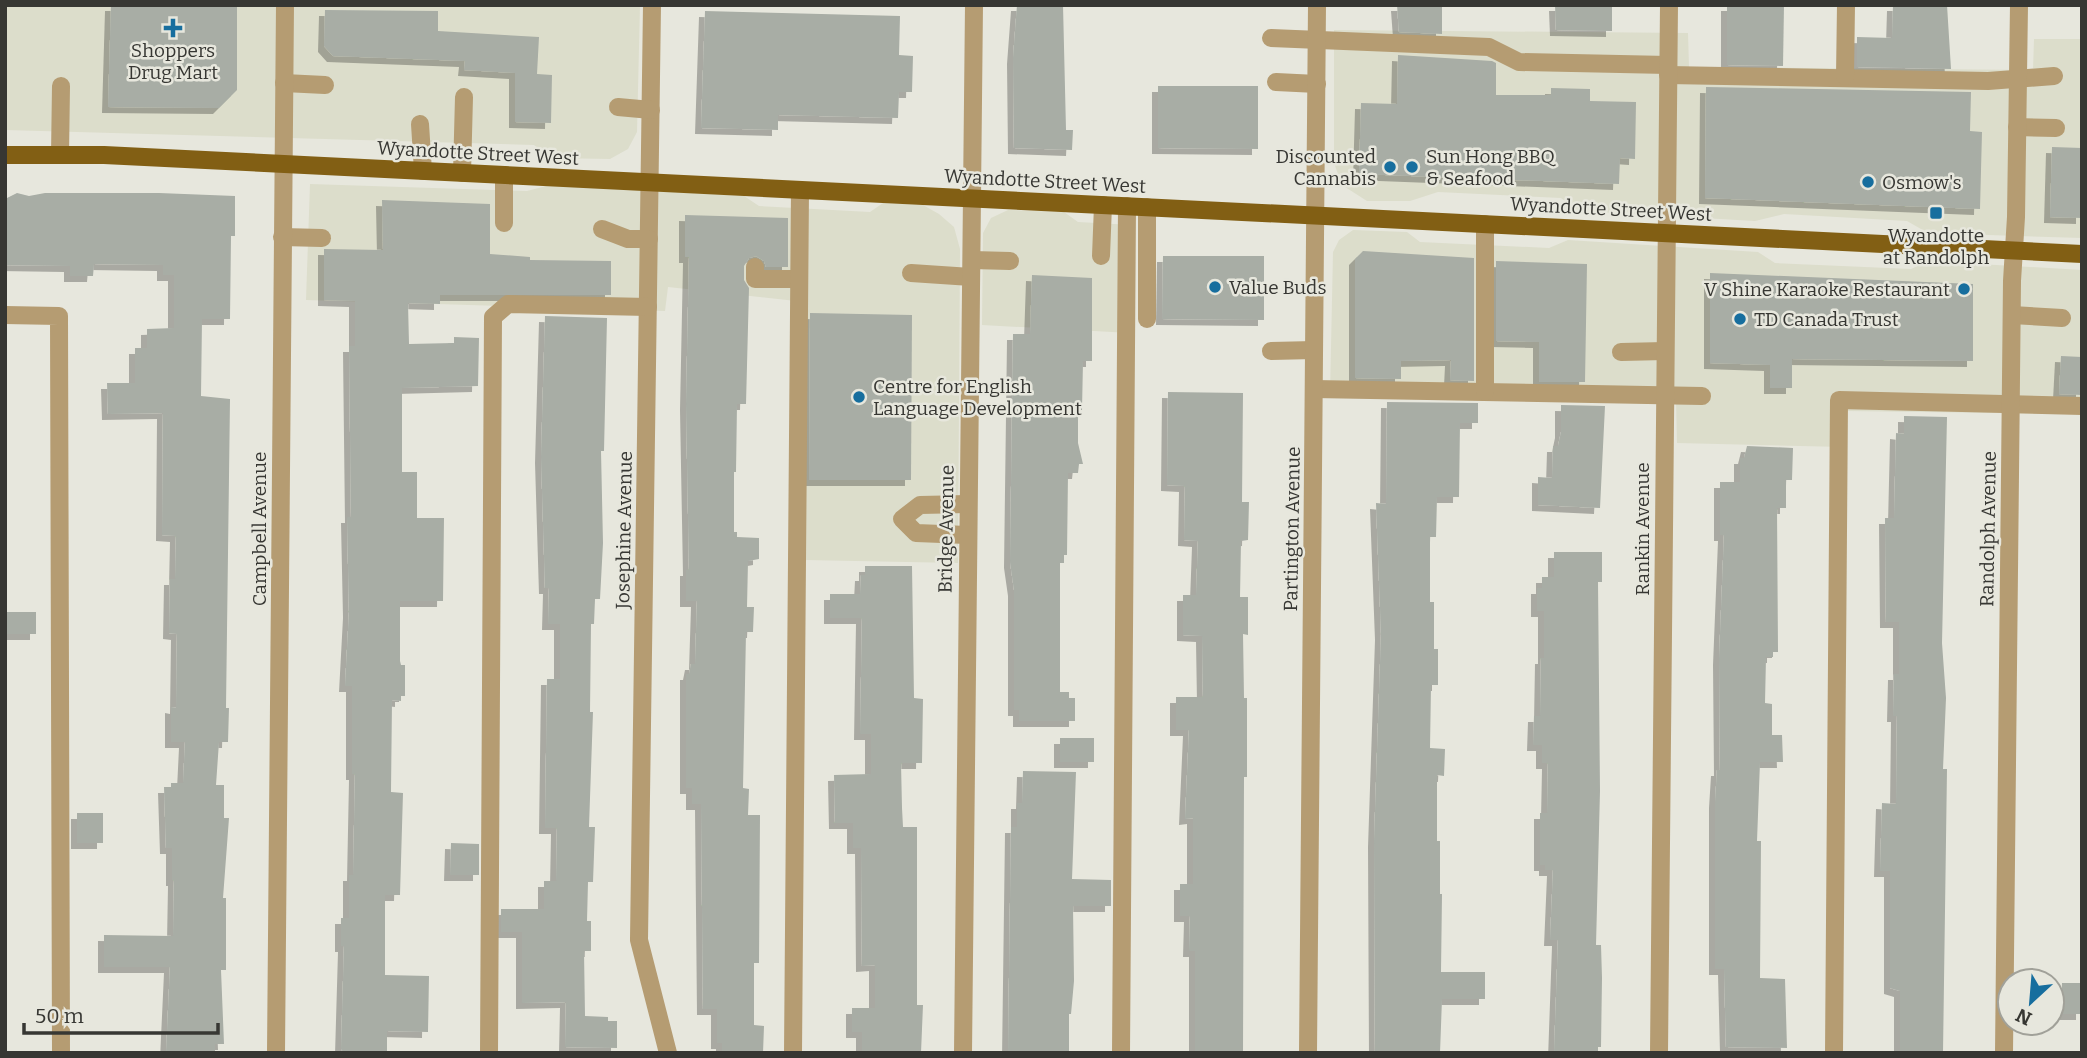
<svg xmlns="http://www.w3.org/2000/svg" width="2087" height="1058" viewBox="0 0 2087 1058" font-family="Bitter,serif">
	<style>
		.built { fill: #dcddcb }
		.building { fill: #a8ada5; filter: url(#shadow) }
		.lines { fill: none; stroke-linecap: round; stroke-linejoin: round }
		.minor { stroke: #b59c72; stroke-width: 18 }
		.major { stroke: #825f14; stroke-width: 18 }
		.poi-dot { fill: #176e9e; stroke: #e7e7dd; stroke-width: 2.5 }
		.labels { text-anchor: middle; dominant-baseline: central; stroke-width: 5; stroke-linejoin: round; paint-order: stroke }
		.poi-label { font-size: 19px; fill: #373733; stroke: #e7e7dd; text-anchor: start }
		.street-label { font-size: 19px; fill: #373733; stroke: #e7e7dd }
	</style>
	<defs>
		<filter id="shadow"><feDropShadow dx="-6" dy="6" stdDeviation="0" flood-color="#0004"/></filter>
	</defs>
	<rect width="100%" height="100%" fill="#e7e7dd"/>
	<g class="built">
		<path d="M5,5h635l-3,127 -9,17 -18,10 -58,-1 -18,-13 -529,-15z"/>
		<path d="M1334,30l354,3 1,34 344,3 1,-31h48v199l-154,-5 -21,-12 -123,-7 -29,7 -176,-10 -18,-13 -123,-6 -28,9h-43l-25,-16 -8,-22z"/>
		<path d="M310,184l217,7 23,-6 194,11 15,10 111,6 13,-9 40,2 16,9 15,13 6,22 -2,314 -153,-3v-258l-137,-15 -3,24 -359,-11z"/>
		<path d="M1008,210l56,2 14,10 54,3 -2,108 -148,-8 1,-92 8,-15z"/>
		<path d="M1353,230l54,2 13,10 129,6 19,-8 190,12 17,11 136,6 18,-8 153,9v144l-237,-3 -1,36 -167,-4 -1,-43 -346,-4 3,-144 6,-12z"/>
	</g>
	<g class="building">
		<path d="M111,5h126v85l-18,18 -111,-1z"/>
		<path d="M1017,5h46l3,125h7l-1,20 -58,-2 -1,-90z"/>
		<path d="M1397,5h45v29l-43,-2z"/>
		<path d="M1555,5h57v26l-56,-1z"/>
		<path d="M1727,5h57l-1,61 -56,-1z"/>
		<path d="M1893,5h54l4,64 -94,-2v-30l35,1z"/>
		<path d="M325,10l113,1v20l101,6 -2,37 15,1 -1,48 -36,-1v-49l-51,-3 1,-9 -132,-5 -9,-10z"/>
		<path d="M705,11l195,5 -1,39 14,1 -1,36h-13l-1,26 -120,-3v15l-77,-2z"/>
		<path d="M1398,55l94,6 4,2v32h55v-7l39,1v12l46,1 -1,57 -15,-1 -1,26 -260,-10 2,-71 36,1z"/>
		<path d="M1158,86h100v63l-100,-1z"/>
		<path d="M1706,87l265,5 -1,39 12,1 -2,77 -275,-11z"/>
		<path d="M2052,147l30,1v70l-32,-1z"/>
		<path d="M17,193l12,3 16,-3h114l76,3v40h-4l-1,83h-28l-1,77 29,3 -4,309h3l-1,34h-9l-3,43h8v33h5l-6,80h3v72h-5l3,74h-9v9h-49l4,-86h-66v-32l69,1 1,-56h-2v-32h-6l-2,-61h7v-4h12l2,-41h-14v-35l5,1 1,-74 -8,-1 1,-54h5l1,-43 -14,-1 1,-122 -55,1 -1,-31h28v-35h12v-19l27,-1v-53h-11v-10l-69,-1 -1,12h-23v-10l-65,-1v-66z"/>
		<path d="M382,200l108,4v50l40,3v3l81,1v34h-171v9l-32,-1 1,41 45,-1v-6l25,1 -1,48 -76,2v84h15v46h27l-1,83h-43v60l1,4h4v31h-4v5l-9,-1 -1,92 12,1 -3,102h-15v80l44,1 -1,56 -41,-1v22h-43l-3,-4 3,-103h-3v-28h8v-43h4l2,-101h-3v-88h-7l4,-74 -2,-95h4l-2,-171h6v-45l-31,-1v-51l59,1z"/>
		<path d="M685,215l103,3v49h-22l-2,-6 -8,-5 -7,2 -5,8v14l5,8 -3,116h-9l-1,68h-2v60h3v5l22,1v21l-11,2 -1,46h7l-1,25h-7l-3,156 6,1 -1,26h12l-1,148h-5v62l10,1 -1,27h-41v-10h-5v-34h-14l-2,-205h-9v-16h-6v-114h3l2,-10h4l2,-63h-11v-31h3l-3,-166 3,-147h-4z"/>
		<path d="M1363,251l111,7v123l-24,-1 1,-20 -50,1v18l-46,-1v-119z"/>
		<path d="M1163,256h101v64l-102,-1z"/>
		<path d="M1496,261l91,3 -2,118h-46v-40l-43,-1z"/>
		<path d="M1710,273l263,11v77l-181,-2v29h-22v-23l-60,-2z"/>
		<path d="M1032,275l60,3v83h-9l-1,49h-4v33l5,21h-4l-1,9h-10l-1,82h-3v8h-4v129h9v6h6v23h-56v-11h-5v-120l-4,-28 3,-228h17z"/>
		<path d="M810,313l102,2 -1,165h-102z"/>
		<path d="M545,316l62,2 -3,133h-3l2,92 -3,56h-5l-1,25h-3l-1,88h3l-4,115h6l-2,55h-5l-1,39h4v30h-7l1,65 23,1v4h9v27l-52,-1 1,-45 -44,1v-71h-21v-23h43v-28h12l1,-53h-12l2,-149h13v-55h-12l1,-36h-4l-4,-131z"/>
		<path d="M2061,356l21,1v38l-23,-1z"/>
		<path d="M1168,392l75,1 -1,109h7l-1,38 -7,1 -1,56h8v38l-5,-1 1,64h3v79h-3l-1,276h-48v-102h-6l1,-35h-10v-32h13v-66l-8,1 4,-89h-13v-33h27l-1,-61 -19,-1v-40h13l2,-54 -14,-1 1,-54 -18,-1z"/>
		<path d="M1387,402l91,1v20h-18l-1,74h-22l-1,40h-6v65h4v47h4v36h-7l-1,63 15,1 -1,27 -7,-1v66h3v53h2l-1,78h44v27h-43l-2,54h-65l-1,-212 7,-207 -5,-131 10,1z"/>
		<path d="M1561,405l44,1 -5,102 -62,-3v-28l14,1 1,-32h5l3,-14z"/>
		<path d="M1904,416l43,1 -5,226 4,55 -3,71h4l-4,284h-43v-62l-10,-3v-117h-10l2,-68 14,1 1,-88h-4l1,-42h5v-52h-13l-1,-104h9l2,-85 8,1z"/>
		<path d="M1747,446l46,2 -1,32h-6v28h-9l1,144h-5v5h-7l-1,46 7,1v31h10l1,27h-23l-3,79h4l-1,137 25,1 2,69 -61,-1 -2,-78h-9v-167l2,-32h3l-1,-111 5,-124h-4v-53h20v-24h4z"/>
		<path d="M1554,552h48v30h-4l2,209 -4,154h5l1,33 -1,69h-3v6h-44l4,-113h-8l3,-70h-8v-5h-5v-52h7l1,-50h-6v-18h-9l1,-29h6l1,-58h3v-47h-7v-23h5v-11h12z"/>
		<path d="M865,566h47l2,132 9,1 -1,64h-21l1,45 1,19h14v178h6l-2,48h-59v-21h-10v-24h23v-43l-13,1 -1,-118h-8v-25h-18l-1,-48 37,-1v-40h-11l2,-116h-32v-24h30l1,-19h4z"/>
		<rect x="5" y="612" width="31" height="22"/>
		<rect x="1060" y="738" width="34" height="24"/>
		<path d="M1023,771l53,1 -4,107 39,1v26h-38l1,75 -3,33h-2v39h-61l3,-226h6v-24h5z"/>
		<rect x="77" y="813" width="26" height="30"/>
		<path d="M451,843l28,1v31h-29z"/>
		<path d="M2062,983h20v31h-21z"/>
	</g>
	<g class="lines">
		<g class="minor">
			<path d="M652,5l-13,935 29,113"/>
			<path d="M1271,38l218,9 30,15 149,3"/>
			<path d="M1668,75l320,6 66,-5"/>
			<path d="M1845,76l1,-71"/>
			<path d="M1276,82l41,2"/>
			<path d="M284,83l41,2"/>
			<path d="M618,107l33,3"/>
			<path d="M420,124l3,47"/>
			<path d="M2017,127l39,1"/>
			<path d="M60,155l1,-69"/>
			<path d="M462,173l2,-76"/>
			<path d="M504,175v48"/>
			<path d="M1147,207v112"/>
			<path d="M602,229l26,10h21"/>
			<path d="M282,237l40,1"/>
			<path d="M1101,256l2,-51"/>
			<path d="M972,260l38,1"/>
			<path d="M755,267v12h44"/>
			<path d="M911,273l60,4"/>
			<path d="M5,315l54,1 2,737"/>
			<path d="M2012,315l50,3"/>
			<path d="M1271,351l43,-1"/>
			<path d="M1621,352l44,-1"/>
			<path d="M1314,389l388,7"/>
			<path d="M1485,392v-168"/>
			<path d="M967,535l-51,-2 -14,-14 18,-14 47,-1"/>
			<path d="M276,1053l9,-1048"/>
			<path d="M489,1053l4,-736 15,-13 140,3"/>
			<path d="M793,1053l7,-863"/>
			<path d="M963,1053l11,-1048"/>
			<path d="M1121,1053l6,-847"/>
			<path d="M1308,1053l9,-1048"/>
			<path d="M1659,1053l10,-1048"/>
			<path d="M1834,1053l5,-653 243,6"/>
			<path d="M2004,1053l8,-772 4,-64 3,-212"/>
		</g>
		<path class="major" d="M5,155h99l1978,99"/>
	</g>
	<g class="poi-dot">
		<path d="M169.5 17.5h7v7h7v7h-7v7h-7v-7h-7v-7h7z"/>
		<circle cx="1390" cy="167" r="7"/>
		<circle cx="1412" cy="167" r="7"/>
		<circle cx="1868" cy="182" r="7"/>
		<rect x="1929" y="206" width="14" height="14" rx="3.5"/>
		<circle cx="1215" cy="287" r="7"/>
		<circle cx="1964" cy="289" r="7"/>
		<circle cx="1740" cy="319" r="7"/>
		<circle cx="859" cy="397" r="7"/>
	</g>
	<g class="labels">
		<g class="poi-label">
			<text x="173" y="50" text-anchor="middle">Shoppers<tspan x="173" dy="22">Drug Mart</tspan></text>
			<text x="1376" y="156" text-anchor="end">Discounted<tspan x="1376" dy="22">Cannabis</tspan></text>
			<text x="1426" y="156">Sun Hong BBQ<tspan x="1426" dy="22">&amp; Seafood</tspan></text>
			<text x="1882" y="182">Osmow's</text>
			<text x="1936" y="235" text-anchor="middle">Wyandotte<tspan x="1936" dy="22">at Randolph</tspan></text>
			<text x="1229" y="287">Value Buds</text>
			<text x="1950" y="289" text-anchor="end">V Shine Karaoke Restaurant</text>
			<text x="1754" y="319">TD Canada Trust</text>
			<text x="873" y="386">Centre for English<tspan x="873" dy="22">Language Development</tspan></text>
		</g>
		<g class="street-label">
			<text transform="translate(478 153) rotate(3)">Wyandotte Street West</text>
			<text transform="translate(1045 181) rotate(3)">Wyandotte Street West</text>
			<text transform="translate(1611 209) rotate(3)">Wyandotte Street West</text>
			<text transform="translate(259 529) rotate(-90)">Campbell Avenue</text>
			<text transform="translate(946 529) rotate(-89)">Bridge Avenue</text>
			<text transform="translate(1292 529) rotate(-89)">Partington Avenue</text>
			<text transform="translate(1642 529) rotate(-90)">Rankin Avenue</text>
			<text transform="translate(1988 529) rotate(-89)">Randolph Avenue</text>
			<text transform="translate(624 530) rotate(-89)">Josephine Avenue</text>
		</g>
	</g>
	<rect width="2087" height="1058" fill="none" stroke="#373733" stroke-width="14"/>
	<g transform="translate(2031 1002) rotate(206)"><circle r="33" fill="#e7e7dd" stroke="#a1a199" stroke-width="2"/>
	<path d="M0-5L12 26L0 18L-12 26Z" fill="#176e9e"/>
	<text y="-10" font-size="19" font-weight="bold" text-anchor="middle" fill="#373733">N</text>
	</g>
	<path d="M24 1023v10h194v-10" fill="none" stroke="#373733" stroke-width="3.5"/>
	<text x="35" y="1023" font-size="21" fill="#373733" stroke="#e7e7dd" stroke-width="5" paint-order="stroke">50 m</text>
</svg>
